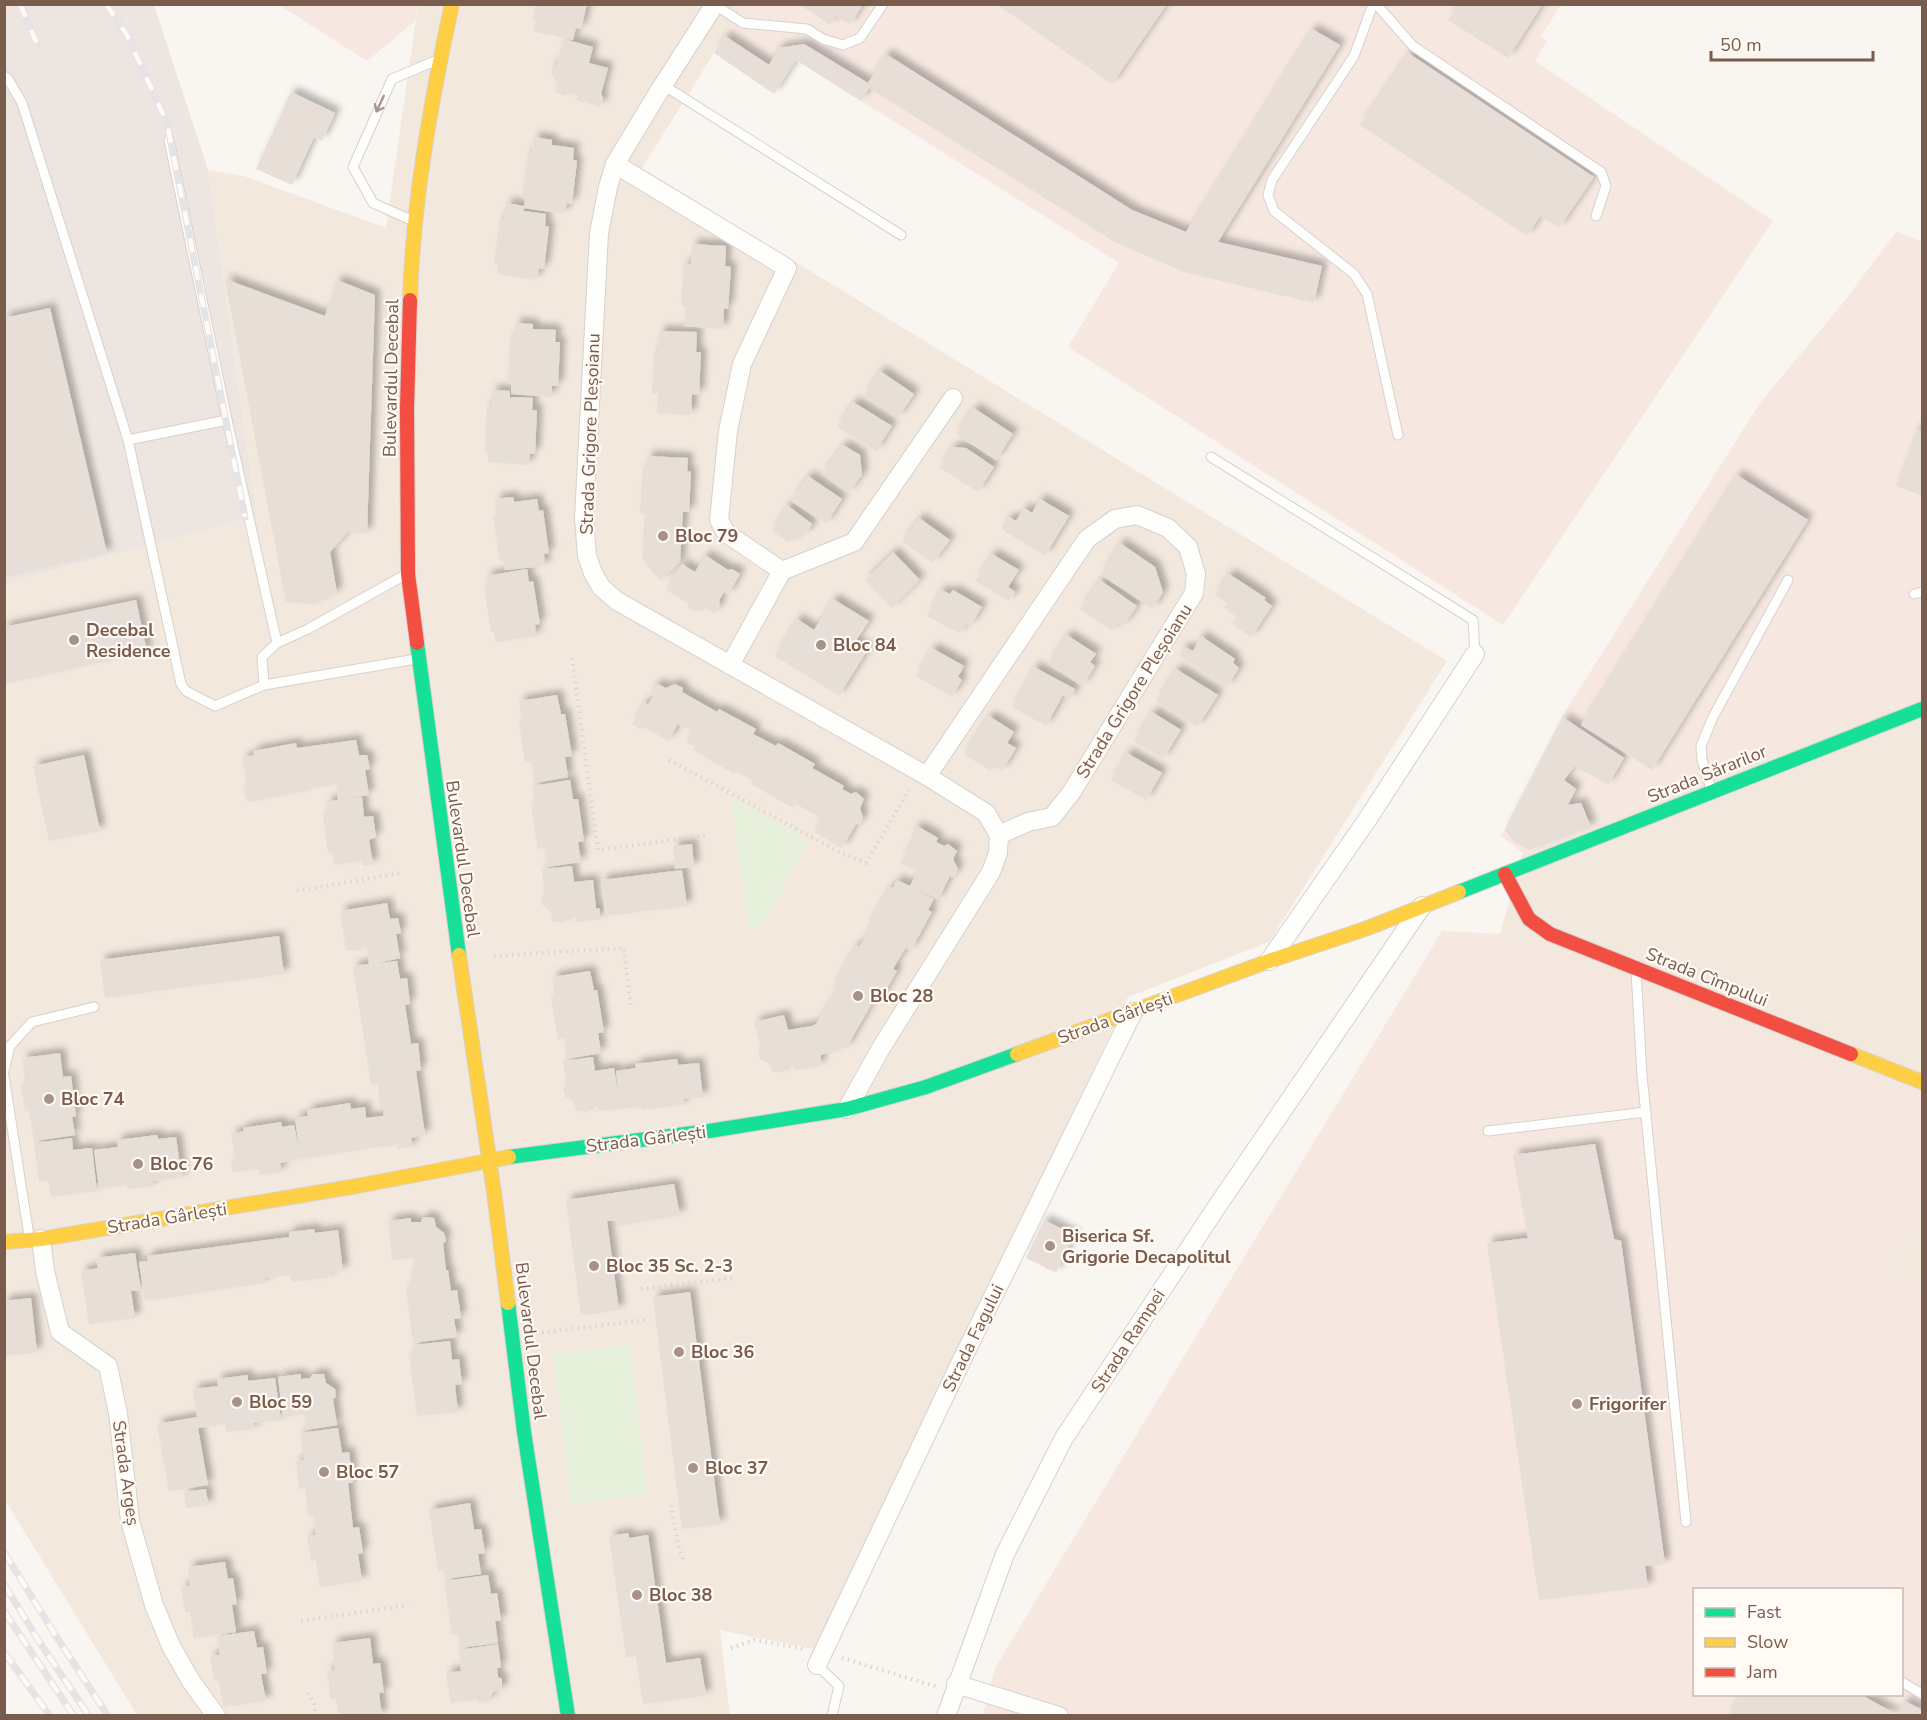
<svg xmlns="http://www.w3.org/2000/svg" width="1927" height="1720" viewBox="0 0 1927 1720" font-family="'Nunito Sans',sans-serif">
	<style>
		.residential { fill: #f2e8de }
		.commercial { fill: #f6e8e1; fill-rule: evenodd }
		.industrial { fill: #ede5e0 }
		.green { fill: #e7f0db }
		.building { fill: #e6ded7; filter: url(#shadow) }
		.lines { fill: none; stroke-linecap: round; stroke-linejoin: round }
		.lane-casing { stroke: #d7d1cb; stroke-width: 11 }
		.street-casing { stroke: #d7d1cb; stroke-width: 20 }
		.fast-casing { stroke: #d9d2cb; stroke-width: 16 }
		.slow-casing { stroke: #d9d2cb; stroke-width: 16 }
		.jam-casing { stroke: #d9d2cb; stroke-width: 16 }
		.path { stroke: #dcd5d0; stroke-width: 4; stroke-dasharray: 1.5 4.5; stroke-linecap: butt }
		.lane { stroke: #fefefd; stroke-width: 9 }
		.street { stroke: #fefefd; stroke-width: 18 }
		.fast { stroke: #16e098; stroke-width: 14 }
		.slow { stroke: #ffcf43; stroke-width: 14 }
		.jam { stroke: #f24e42; stroke-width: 14 }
		.rail-casing { stroke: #e6e3e7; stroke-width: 7 }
		.rail { stroke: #fffaf3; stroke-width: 4.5; stroke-dasharray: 14; stroke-linecap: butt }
		.oneway { stroke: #a8958b }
		.poi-dot { fill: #a69286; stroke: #fffaf3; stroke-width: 2 }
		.labels { text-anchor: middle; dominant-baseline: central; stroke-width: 4.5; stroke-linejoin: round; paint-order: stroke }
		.street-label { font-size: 18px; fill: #7a5c4d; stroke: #fffaf3 }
		.poi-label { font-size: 18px; font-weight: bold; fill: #7a5c4d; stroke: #fffaf3; text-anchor: start }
	</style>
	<defs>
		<filter id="shadow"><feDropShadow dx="5.5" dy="-5.5" stdDeviation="3" flood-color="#0004"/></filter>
	</defs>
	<rect width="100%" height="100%" fill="#f9f5f0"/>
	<g class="residential">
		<path d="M418,5h326l-102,163 805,493 -178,281 -141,55 -314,652 -94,-19 10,85h-593l-132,-215 -1,-917 253,-67 -49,-346 36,6 142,52z"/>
		<path d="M1896,705l26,16v378l-422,-165 23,-81z"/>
		<path d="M1922,1206v84l-36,-20z"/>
	</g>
	<g class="commercial">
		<path d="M279,5h139l-3,16 -48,40z"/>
		<path d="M744,5h817l-20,31 6,5 -12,20 238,160 -270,404 -435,-278 51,-84 -323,-203 -22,34 -60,-41z"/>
		<path d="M1897,231l25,11v479l-27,-16 -372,148 -22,-17 62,-121 197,-312 79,-95z"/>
		<path d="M1442,931l58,3 422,165v107l-36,64 36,20v425l-939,1 12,-48zM1694,1590h208v104h-208z"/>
	</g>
	<path class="industrial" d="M5,5h149l54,165 49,346 -252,67z"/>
	<g class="green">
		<path d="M731,798l78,42 -46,84 -14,11z"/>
		<path d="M630,1345l17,150 -76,9 -18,-150z"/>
	</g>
	<g class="building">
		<path d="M536,4h51l-6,25 -5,-1 -3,12 -40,-9 3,-10 -3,-1z"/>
		<path d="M799,4h64l-13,21 -14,-9 -6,9z"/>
		<path d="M996,4h171l-55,80z"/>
		<path d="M1458,5h84l-34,53 -60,-38z"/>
		<path d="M1312,29l28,16 -122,197 104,24 -8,37 -130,-31 -69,-30 -246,-154 -8,13 -65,-41 -22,34 -60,-41 11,-17 44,29 10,-17 25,-4 64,39 18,-29 246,156 54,22z"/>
		<path d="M564,39l29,8 -4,16 19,5 -7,26 2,4 -3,9 -24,-7 2,-4 -9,-3 -4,3 -10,-4 2,-10 -6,-8 2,-9h4z"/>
		<path d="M1408,53l186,124 -35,51 -19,-12 -13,20 -167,-111z"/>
		<path d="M291,92l44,21 -13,28 -8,-4 -22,48 -36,-16z"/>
		<path d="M534,137l18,3v5l22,3 -1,12 4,1 -5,43 -5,-1 -3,11 -40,-6 1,-9h-3l6,-47 4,1z"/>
		<path d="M506,203l18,3v8v-3l22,3 -1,12 4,1 -5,42h-5l-3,11 -39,-6 1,-9 -4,-1 6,-46h4z"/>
		<path d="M692,244l34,2 -1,20 6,1 -3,42 -4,-1 -1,21 -39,-3 2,-19 -5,-1 3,-42h7z"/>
		<path d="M225,279l100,37 12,-36 38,15 -8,238h-20l-17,19 7,41 -24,11 -27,-2z"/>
		<path d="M50,308l57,245 -103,24v-259z"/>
		<path d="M515,323l18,1v5l23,1 -1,12h5l-2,44h-6l-1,11 -40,-3v-10h-3l2,-46h4z"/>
		<path d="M659,331l38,1 -1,20h5l-2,43 -7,-1 -1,21 -34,-2 1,-20h-6l2,-42h4z"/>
		<path d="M880,371l34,23 -16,24 -34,-22z"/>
		<path d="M492,390l18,1v9l1,-3 22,1 -1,12h5l-2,43 -5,1 -2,11 -40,-3v-10h-3l2,-46h4z"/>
		<path d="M853,402l39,24 -16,25 -39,-24z"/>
		<path d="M974,408l39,26 -17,26 -40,-26z"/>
		<path d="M1917,429l5,3v64l-26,-10z"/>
		<path d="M843,445l17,10 2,20 -14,18 -26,-19z"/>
		<path d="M953,447l13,1 28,19 -16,25 -39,-25z"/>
		<path d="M647,456l41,2 -1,13 4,1 -2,40h-6l-3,50 -20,19 -18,-23 3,-44 -5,-1 3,-45h4z"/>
		<path d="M1737,475l71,45 -156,250 -71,-45z"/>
		<path d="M808,476l34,23 -16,25 -35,-23z"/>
		<path d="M513,497l1,5 23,-3 2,12 4,-1 6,43 -5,1 1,12 -40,4 -1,-9h-4l-7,-45 4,-1 -2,-16z"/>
		<path d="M1040,499l29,17 -24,40 -44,-27 8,-12 7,4 8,-13 8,5z"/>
		<path d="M787,505l25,19 -4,8 -20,10 -16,-11z"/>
		<path d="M919,518l31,22 -17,23 -31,-21z"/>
		<path d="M1120,543l35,24 8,25 -10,17 -52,-34z"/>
		<path d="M893,552l27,28 -29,28 -26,-28z"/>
		<path d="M992,554l27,16 -11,17 7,5 -6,9 -34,-20z"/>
		<path d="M705,555l23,15 4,-1 8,5 -12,21 -4,-3 -5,8 1,5 -6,8 -9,-5 -10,4 -7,-5 1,-3 -23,-14 16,-26 13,8z"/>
		<path d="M527,569l2,13 4,-1 7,43 -5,1 1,11 -40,6 -2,-10h-3l-7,-46h4l-2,-10z"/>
		<path d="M1229,574l37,24 -2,2 8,6 -21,31 -19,-13 5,-7 -13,-9 3,-5 -12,-8z"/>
		<path d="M1100,580l37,26 -14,20 -5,-4 -6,9 -32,-22z"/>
		<path d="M941,590l9,4 3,-4 29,17 -12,19 -4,-2 -7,9 -32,-17z"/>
		<path d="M833,599l36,22 -14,21 13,7 -29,47 -64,-40 22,-37 17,11z"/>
		<path d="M136,600l11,52 -143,32v-57z"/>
		<path d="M1067,635l29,19 -6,8 5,4 -13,20 -34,-22z"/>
		<path d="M1201,636l34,23 -2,4 6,5 -12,19 -48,-31 5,-9 9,4z"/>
		<path d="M932,648l32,18 -6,11 4,3 -10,17 -36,-21z"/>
		<path d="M1034,667l41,22 -5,11 -7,-5 -17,31 -34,-19z"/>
		<path d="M1176,669l42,26 -21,32 -41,-26z"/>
		<path d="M657,684l9,4 9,-4 8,4 -1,4 35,20 2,-3 37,20 -3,5 23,12 2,-3 37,21 -3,4 32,18 -2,3 9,5 5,-2 8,7 -4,9 3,10 -4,7 -3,-1 -14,24 -28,-16 8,-13 -27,-16 -2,5 -42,-24 2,-3 -17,-10 -2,3 -41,-24 2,-3 -9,-5 6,-10 -14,-8 -10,17 -24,-14 -4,2 -8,-5 12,-22 4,3 5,-8 -3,-5z"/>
		<path d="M557,695l4,19h4l7,42 -7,1 3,20 -33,6 -4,-21 -6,1 -6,-41 3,-1 -3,-20z"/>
		<path d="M1152,712l29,18 -18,29 -29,-18z"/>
		<path d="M989,716l25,16 -7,11 9,5 -14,23 -8,-6 -4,6 -26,-17z"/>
		<path d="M1564,718l60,40 -16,27 -33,-19 -11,14 12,9 -8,16 13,-2 10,24 -62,23 -15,-8 -9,-12z"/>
		<path d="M356,740l3,15h8l3,14 -5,1 4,25 -19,3 12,-1 2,20 9,-1 3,21 -7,3 4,24 -10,2 -1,-5 -28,4 -2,-13 -4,1 -5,-38 5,-1 -2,-12 12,-2 -2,-17h-6l-1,3 -24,2 1,3 -59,11 -4,-15 5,-1 -6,-28 12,-3 -1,-4 43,-8 1,5z"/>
		<path d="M1127,753l35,20 -16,27 -35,-20z"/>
		<path d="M84,755l16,76 -51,10 -16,-75z"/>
		<path d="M570,780l3,19h5l6,42 -6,1 3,20 -34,5 -3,-19 -6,1 -7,-42 4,-1 -3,-20z"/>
		<path d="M917,826l21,12 -2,4 8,4 4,-2 9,7 -4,8 5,10 -4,8 -4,-1 -12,24 -25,-13 21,12 -6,11 4,2 -21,38 -5,-2 -6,9 -7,12 4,2 -20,35 -5,-3 -25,44 -26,8 -1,11 -25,4 -1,-5 -9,2 -2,5h-11l-3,-8 -9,-5 -2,-8 3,-3 -7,-26 30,-7 4,15 24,-4 4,-2 21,-36 -4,-2 23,-41 3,2 6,-9 5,-9 -3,-2 22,-40 4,1 4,-8 13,6 7,-14 -17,-9 13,-24 -2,-4z"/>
		<path d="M692,844l2,23 -19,2 -2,-23z"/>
		<path d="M572,866l2,16 19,-2 3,28 4,1v10l-24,3 -1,-5 -9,1 -2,4h-11l-2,-10 -8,-6 -2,-8 4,-2 -3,-27z"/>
		<path d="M682,870l5,36 -82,10 -4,-36z"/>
		<path d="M387,903l3,16 8,-1 3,15 -5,1 4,24 -22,5 19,-2 3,18 7,-1 3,26 -5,1 6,39 7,-1 3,27 -5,1 9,64 -14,3 1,9 -14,2 -1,-4 -26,3 -70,11 -21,4 1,9 -21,3 -3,-6 -24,3 -2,-10h5l-5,-28 13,-3 -1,-3 38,-6 1,5 12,-2 5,23 -4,-30 13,-2 -1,-6 43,-7 1,6 14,-2 1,11 17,-2 1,-6 -4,-1 -2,-25 -7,1 -18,-119 16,-2 -2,-17 -6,-1 -1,4h-14l-6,-39z"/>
		<path d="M279,936l5,38 -179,24 -5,-38z"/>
		<path d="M590,971l4,19h3l7,42 -6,1 3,20 -34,6 -3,-21 -6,2 -7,-42 4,-1 -3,-20z"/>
		<path d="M60,1053l3,24 8,-1 5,40 -4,1 3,18 -41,6 -5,-30 -4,1 -4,-26h5l-4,-28z"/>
		<path d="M593,1057l2,14 19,-3 4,24 -2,-21 20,-3 -1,-4 42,-5 1,6 21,-2 4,34 -20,2 1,6 -42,5 -1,-3 -43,4v-5l-9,1 -3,5 -10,-1 -2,-9 -9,-5 -2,-9 4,-2 -4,-25z"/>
		<path d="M157,1135l1,4 18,-2 6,41 -30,3 1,5 -26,3v-4l-28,3 -5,-38 24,-3 -1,-7z"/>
		<path d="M72,1138l1,12 19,-2 5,43 -46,6 -2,-16 -10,1 -5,-39z"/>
		<path d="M1595,1144l19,95 7,2 44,323 -20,2 3,21 -109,13 -52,-357 41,-5 -15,-83z"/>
		<path d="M674,1184l6,31 -62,11 -1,-6 -10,1 12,89 -38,5 -15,-115z"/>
		<path d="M423,1217l11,1 2,9 8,6 2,8 -3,2 3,27h2l3,21 6,-1 4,28 -7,1 3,18 -44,6 -7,-54 5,-1 -1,-14h5l-1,-16 -22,2 -4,-39 23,-3v4h10z"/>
		<path d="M1044,1220l30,15 -18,38 -30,-15z"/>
		<path d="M314,1229l1,4 23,-3 5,41 -13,2 1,4 -40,5 -1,-7 -16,2 -10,1 1,5 -120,18 -6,-39 9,-1 -1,-5 142,-19v-5z"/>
		<path d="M135,1253l6,37 -10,1 4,27 -46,6 -8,-53 17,-3 -2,-10z"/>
		<path d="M690,1292l30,232 -38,5 -29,-232z"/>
		<path d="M31,1298l6,54 -33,4v-55z"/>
		<path d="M450,1341l2,19 7,-1 3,25 -7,1 3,27 -41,4 -8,-62h5l-1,-9z"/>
		<path d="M301,1374v5l9,-1 3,-4h11l2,9 9,6 1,8 -3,2 4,26 -31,5 -2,-16 -21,3 -5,-40z"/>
		<path d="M248,1375v6l27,-3 6,42 -28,3 1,6 -28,3 -1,-8 -27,4 10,57 -39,6 -12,-67 40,-7 -4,-28 25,-3 -1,-7z"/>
		<path d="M338,1428l4,25 7,-1 4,31h-5l5,45 6,-1 4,26 -5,1 4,27 -42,6 -4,-27 -5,1 -4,-25 9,-1 -3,-19 -5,-1 -3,-27 -6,1 -3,-28 8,-1 -4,-27z"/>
		<path d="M206,1489l2,16 -22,3 -2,-16z"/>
		<path d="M470,1503l4,27 7,-1 4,24 -7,1 3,20 -36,5 -2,-9 -5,1 -9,-61z"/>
		<path d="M629,1533v5l19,-3 18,128 34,-5 6,37 -63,9 -7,-48 -10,1 -17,-121z"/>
		<path d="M225,1562l3,17 5,-1 4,26 -5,1 4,27 -42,6 -4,-26h-5l-4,-25 9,-1 -2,-19z"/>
		<path d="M488,1575l3,19 6,-1 4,28h-6l3,22 -38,5 -2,-13h-6l-8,-54z"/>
		<path d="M254,1631l3,17 6,-1 4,27h-6l5,27 -43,6 -4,-26h-5l-4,-25 10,-1 -3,-19z"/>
		<path d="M370,1638l3,26 7,-1 4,30h-5l3,23h-43l-3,-18 -5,1 -4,-28 8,-1 -3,-27z"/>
		<path d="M498,1644l3,23 -4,1 1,9 4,2v11l-9,2 -5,9 -9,2 -2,-4 -26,4 -5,-30 15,-2 -2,-21z"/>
		<path d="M1740,1694h120l37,21 8,-14 17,9v6h-194z"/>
	</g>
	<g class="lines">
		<defs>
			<g id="lane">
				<path d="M1373,4l-19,52 -82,124 -4,15 6,16 80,63 13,20 31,141"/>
				<path d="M1376,4l37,42 188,126 5,14 -10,30"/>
				<path d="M715,5l28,18 64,6 16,10 20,6 17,-7 23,-34"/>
				<path d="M4,76l4,3 14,24 106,337 53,244 5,7 29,15 49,-21 152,-26"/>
				<path d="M663,85l238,150"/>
				<path d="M169,140l58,280 50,223"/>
				<path d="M411,220l-38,-17 -20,-36 39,-88 43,-18"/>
				<path d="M128,440l99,-20"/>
				<path d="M1211,457l262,163 2,34"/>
				<path d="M1914,594l8,-2"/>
				<path d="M264,685l-2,-28 15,-14 31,-14 95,-53"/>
				<path d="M1711,789l-9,-29 -1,-14 12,-29 75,-137"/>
				<path d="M1636,971l6,104 44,447"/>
				<path d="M4,1071l6,-25 22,-24 62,-15"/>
				<path d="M4,1076l25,160"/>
				<path d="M1488,1131l158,-19"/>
				<path d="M817,1665l22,21 -7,30"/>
				<path d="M1902,1682l20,12"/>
			</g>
			<g id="street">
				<path d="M715,4l-52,81 -48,79 -7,23 -9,46 -15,285 3,38 6,17 8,14 16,14 310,175 59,37 13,22 -1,18 -7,19 -110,176 -34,61"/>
				<path d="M615,164l172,104 -45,96 -14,67 -9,89 7,13 56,38"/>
				<path d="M730,665l52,-94 72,-29 99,-144"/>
				<path d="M927,776l160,-237 28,-20 22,-4 31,13 20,19 8,27 -2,19 -123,200 -19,24 -24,5 -29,13"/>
				<path d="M1269,961l98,-141 108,-166"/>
				<path d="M41,1239l4,32 15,61 48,34 10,47 12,108 24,84 17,41 20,35 25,35"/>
				<path d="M817,1665l140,-295 176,-358"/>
				<path d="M956,1684l103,32"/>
				<path d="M946,1716l59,-162 59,-116 152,-230 206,-302"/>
			</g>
			<g id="fast">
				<path d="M417,643l42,312"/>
				<path d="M1459,892l463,-183"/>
				<path d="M509,1157l200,-26 138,-22 79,-22 91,-33"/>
				<path d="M508,1303l16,129 44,284"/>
			</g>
			<g id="slow">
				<path d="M410,300c3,-99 21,-199 42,-296"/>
				<path d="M459,955l35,237 14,111"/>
				<path d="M1017,1054l252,-93 96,-32 94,-37"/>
				<path d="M1851,1054l71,28"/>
				<path d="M4,1242l37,-3 316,-53 152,-29"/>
			</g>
			<g id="jam">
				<path d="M410,300l-3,108 1,166 9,69"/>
				<path d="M1505,874l24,45 21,15 301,120"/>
			</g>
		</defs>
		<use href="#lane" class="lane-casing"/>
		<use href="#street" class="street-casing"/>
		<use href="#fast" class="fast-casing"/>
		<use href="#slow" class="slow-casing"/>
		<use href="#jam" class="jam-casing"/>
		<g class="path">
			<path d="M572,658l26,192 110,-15"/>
			<path d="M669,760l174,94 23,9 44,-75"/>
			<path d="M297,891l104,-18"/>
			<path d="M494,956l130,-8 7,60"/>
			<path d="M641,1289l91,-11"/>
			<path d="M536,1333l110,-13"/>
			<path d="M671,1505l7,40 6,16"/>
			<path d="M301,1621l107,-16"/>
			<path d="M731,1648l23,-8 51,9"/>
			<path d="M842,1658l96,29"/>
			<path d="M308,1693l6,10 2,13"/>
		</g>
		<use href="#lane" class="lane"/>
		<use href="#street" class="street"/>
		<use href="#fast" class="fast"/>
		<use href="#slow" class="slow"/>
		<use href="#jam" class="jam"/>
		<defs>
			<g id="rail">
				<path d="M20,4l17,40"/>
				<path d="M106,4l21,31 40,88 78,394"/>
				<path d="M4,1552l50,81 54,83"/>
				<path d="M4,1584l36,59 49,73"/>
				<path d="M4,1611l70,105"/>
				<path d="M4,1652l46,64"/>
			</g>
		</defs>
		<use href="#rail" class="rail-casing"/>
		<use href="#rail" class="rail"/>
	</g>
	<defs><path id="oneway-shaft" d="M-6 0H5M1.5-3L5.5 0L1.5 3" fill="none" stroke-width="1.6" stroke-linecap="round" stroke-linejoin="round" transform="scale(1.5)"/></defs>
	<use class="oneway" href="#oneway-shaft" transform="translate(380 104) rotate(115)"/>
	<g class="poi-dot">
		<circle cx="663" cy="536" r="6"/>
		<circle cx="74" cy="640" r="6"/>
		<circle cx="821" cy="645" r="6"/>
		<circle cx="858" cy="996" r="6"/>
		<circle cx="49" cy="1099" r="6"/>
		<circle cx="138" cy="1164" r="6"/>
		<circle cx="1050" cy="1246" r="6"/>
		<circle cx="594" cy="1266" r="6"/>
		<circle cx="679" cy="1352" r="6"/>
		<circle cx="237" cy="1402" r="6"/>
		<circle cx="1577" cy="1404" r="6"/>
		<circle cx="693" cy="1468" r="6"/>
		<circle cx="324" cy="1472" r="6"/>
		<circle cx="637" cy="1595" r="6"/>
	</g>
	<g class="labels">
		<g class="street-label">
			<text transform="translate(391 378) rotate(-89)">Bulevardul Decebal</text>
			<text transform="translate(590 434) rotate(-88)">Strada Grigore Pleșoianu</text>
			<text transform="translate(1134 691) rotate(-58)">Strada Grigore Pleșoianu</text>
			<text transform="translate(1707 774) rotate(-22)">Strada Sărarilor</text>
			<text transform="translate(463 859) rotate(82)">Bulevardul Decebal</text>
			<text transform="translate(1707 977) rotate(22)">Strada Cîmpului</text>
			<text transform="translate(1115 1018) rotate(-20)">Strada Gârlești</text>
			<text transform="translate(646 1139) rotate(-7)">Strada Gârlești</text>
			<text transform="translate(167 1218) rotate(-9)">Strada Gârlești</text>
			<text transform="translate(973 1338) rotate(-64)">Strada Fagului</text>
			<text transform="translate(531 1341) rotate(83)">Bulevardul Decebal</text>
			<text transform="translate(1128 1341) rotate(-57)">Strada Rampei</text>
			<text transform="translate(126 1473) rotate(82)">Strada Argeș</text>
		</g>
		<g class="poi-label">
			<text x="675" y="536">Bloc 79</text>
			<text x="86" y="630">Decebal<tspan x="86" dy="21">Residence</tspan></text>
			<text x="833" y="645">Bloc 84</text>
			<text x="870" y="996">Bloc 28</text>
			<text x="61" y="1099">Bloc 74</text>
			<text x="150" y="1164">Bloc 76</text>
			<text x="1062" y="1236">Biserica Sf.<tspan x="1062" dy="21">Grigorie Decapolitul</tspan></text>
			<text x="606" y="1266">Bloc 35 Sc. 2-3</text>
			<text x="691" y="1352">Bloc 36</text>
			<text x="249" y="1402">Bloc 59</text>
			<text x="1589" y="1404">Frigorifer</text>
			<text x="705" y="1468">Bloc 37</text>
			<text x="336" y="1472">Bloc 57</text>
			<text x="649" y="1595">Bloc 38</text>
		</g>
	</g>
	<rect width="1927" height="1720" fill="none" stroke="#7a5c4d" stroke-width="12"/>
	<rect x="1693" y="1588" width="210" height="108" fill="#fffaf3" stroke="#cabbb1" stroke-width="1.5"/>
	<rect x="1705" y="1608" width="30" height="9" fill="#16e098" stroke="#cabbb1" stroke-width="1.5"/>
	<text x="1747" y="1618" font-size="18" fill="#7a5c4d">Fast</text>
	<rect x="1705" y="1638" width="30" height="9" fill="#ffcf43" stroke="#cabbb1" stroke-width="1.5"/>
	<text x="1747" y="1648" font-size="18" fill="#7a5c4d">Slow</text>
	<rect x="1705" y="1668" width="30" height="9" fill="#f24e42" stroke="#cabbb1" stroke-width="1.5"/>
	<text x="1747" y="1678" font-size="18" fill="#7a5c4d">Jam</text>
	<path d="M1711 51v9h162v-9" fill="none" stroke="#7a5c4d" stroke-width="3"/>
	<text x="1720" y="51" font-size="18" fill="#7a5c4d" stroke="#fffaf3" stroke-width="4.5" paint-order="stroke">50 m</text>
</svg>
